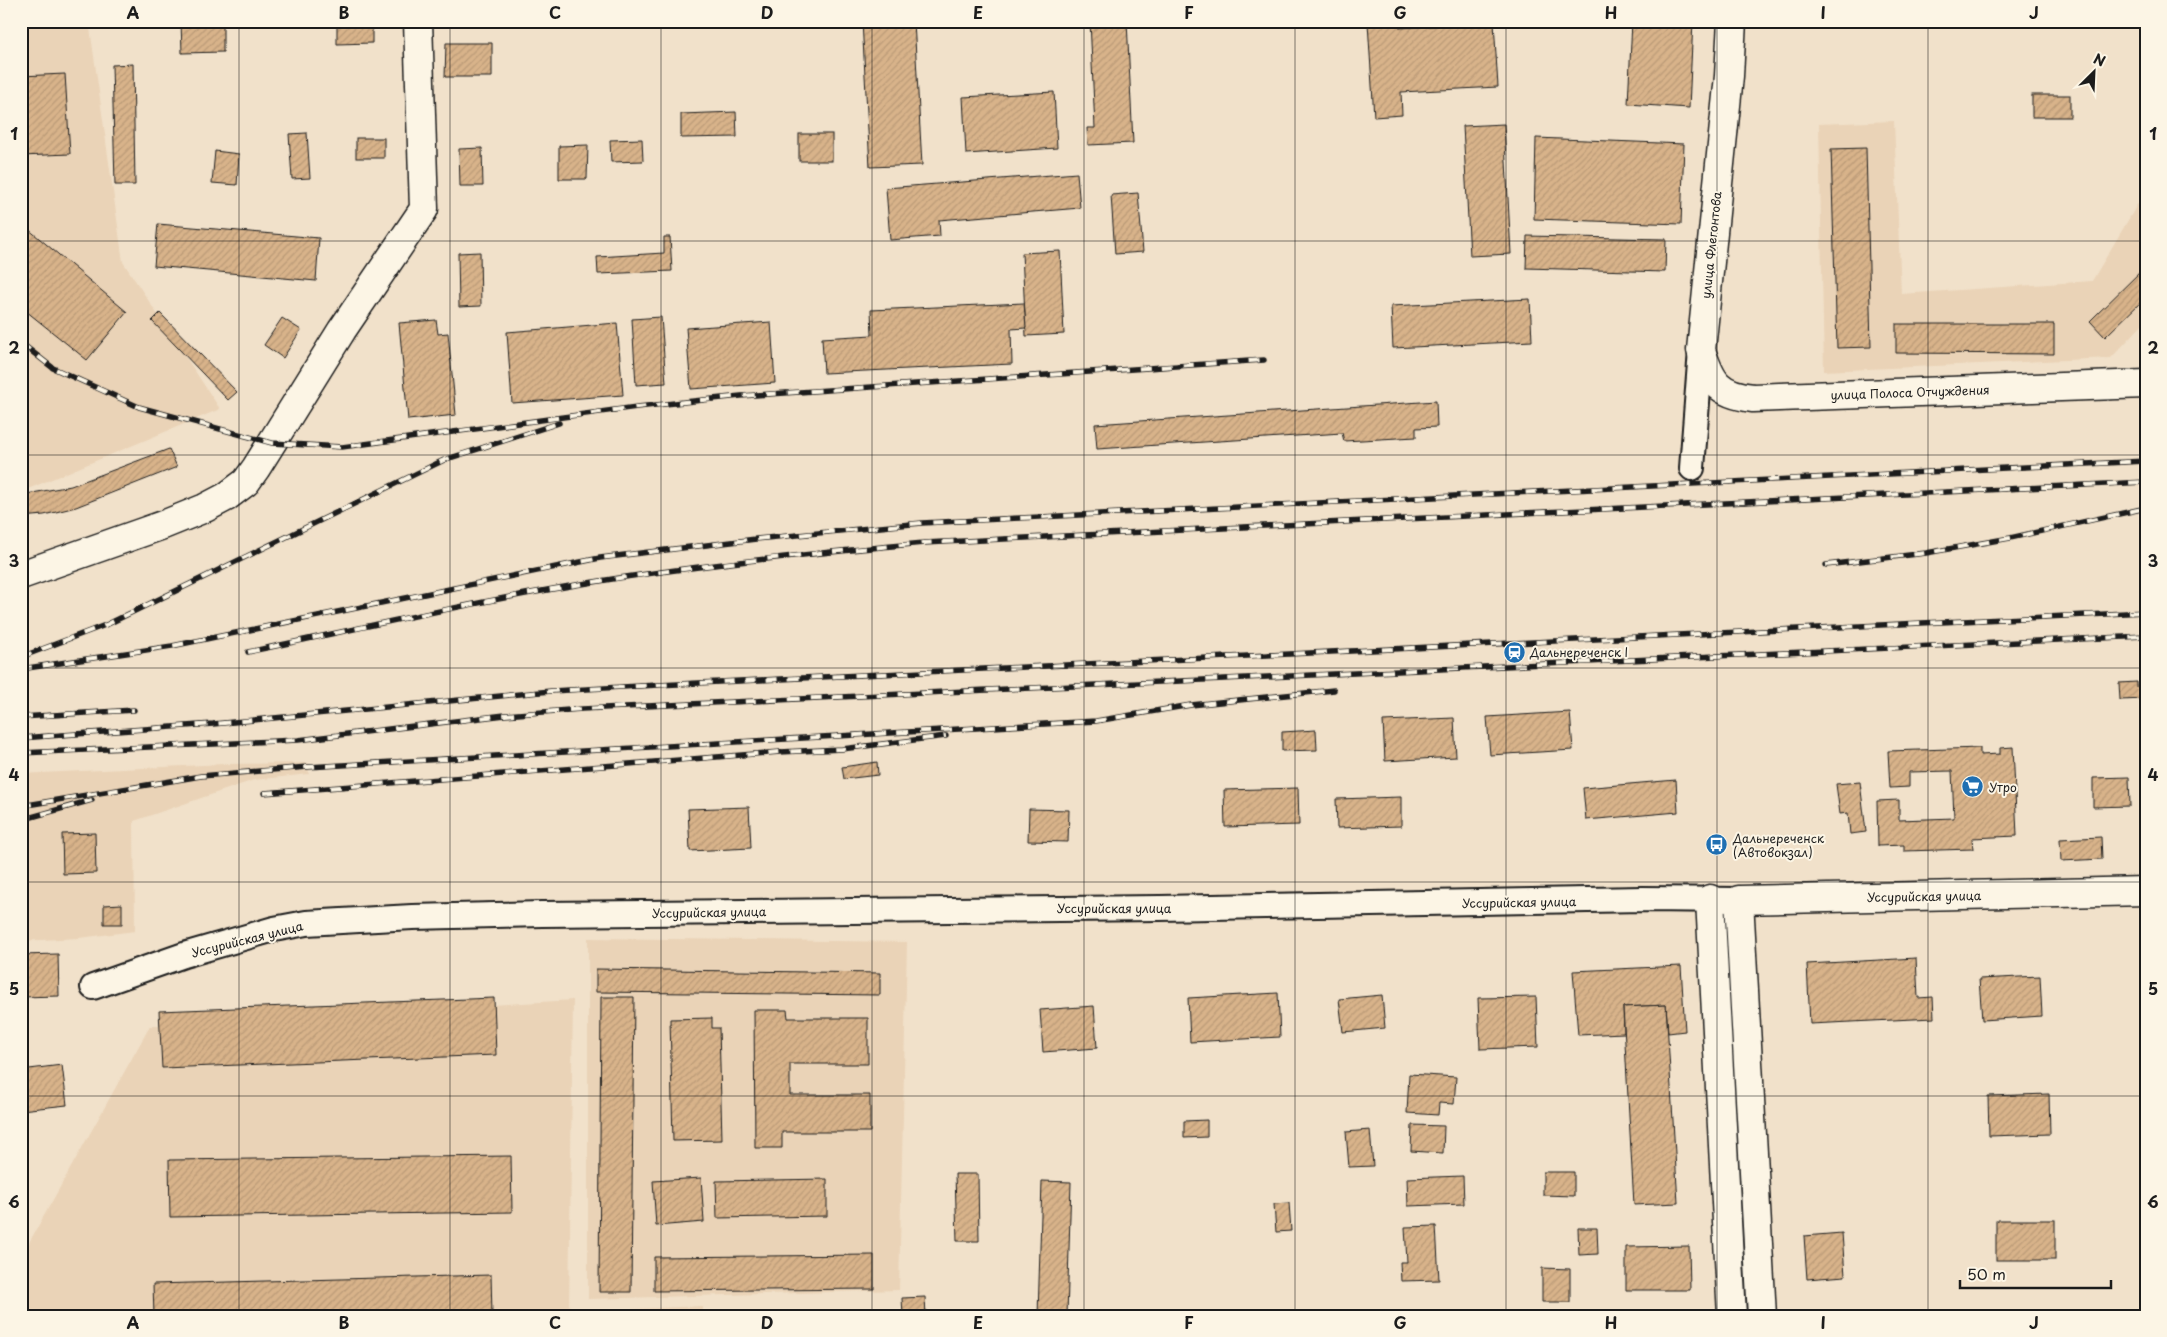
<svg xmlns="http://www.w3.org/2000/svg" width="2167" height="1337" viewBox="0 0 2167 1337" font-family="'Playpen Sans',sans-serif">
	<style>
		.built { fill: #ead3b7 }
		.building { fill: url(#building-hatch); stroke: #1c1c1c }
		.lines { fill: none; stroke-linecap: round; stroke-linejoin: round }
		.minor-casing { stroke: #1c1c1c; stroke-width: 28 }
		.tertiary-casing { stroke: #1c1c1c; stroke-width: 31 }
		.secondary-casing { stroke: #1c1c1c; stroke-width: 31 }
		.minor { stroke: #fcf5e5; stroke-width: 24 }
		.tertiary { stroke: #fcf5e5; stroke-width: 28 }
		.secondary { stroke: #fcf5e5; stroke-width: 28 }
		.rail-casing { stroke: #1c1c1c; stroke-width: 5.5 }
		.rail { stroke: #fcf5e5; stroke-width: 4; stroke-dasharray: 11; stroke-linecap: butt }
		.grid { fill: none; stroke: #1c1c1c; stroke-width: 1; stroke-opacity: 0.55 }
		.labels { text-anchor: middle; dominant-baseline: central; stroke-width: 4; stroke-linejoin: round; paint-order: stroke }
		.street-label { font-size: 12px; fill: #1c1c1c; stroke: #fcf5e5 }
		.poi-label { font-size: 12px; fill: #1c1c1c; stroke: #fcf5e5; text-anchor: start }
		.neatline { fill: none; stroke: #1c1c1c; stroke-width: 2 }
		.grid-label { font-size: 16px; text-anchor: middle; font-weight: bold; fill: #1c1c1c }
	</style>
	<defs>
		<pattern id="building-hatch" width="6" height="6" patternUnits="userSpaceOnUse" patternTransform="scale(1.25)"><rect width="6" height="6" fill="#d8b38a"/><path d="M-1 1l2-2M0 6l6-6M5 7l2-2" fill="none" stroke="#b99976"/></pattern>
	</defs>
	<rect width="100%" height="100%" fill="#f1e1ca"/>
	<filter id="ink" filterUnits="userSpaceOnUse"><feTurbulence type="fractalNoise" baseFrequency=".02" numOctaves="2"/><feDisplacementMap in="SourceGraphic" scale="10" xChannelSelector="R" yChannelSelector="G"/><feConvolveMatrix kernelMatrix="1 2 1 2 8 2 1 2 1" color-interpolation-filters="sRGB"/></filter>
	<g filter="url(#ink)">
		<g class="built">
			<path d="M21,21h68l34,241 97,147 -192,80 -7,-5z"/>
			<path d="M1894,121l7,173 191,-13 54,-91v131l-35,37 -287,13 -5,-247z"/>
			<path d="M308,763l1,11 -55,6 -120,41 1,110 -56,7 -58,3v-167l203,-10z"/>
			<path d="M588,938l319,4 -8,348 -311,9z"/>
			<path d="M573,1000l-4,312 133,-6v10h-681v-59l129,-231z"/>
		</g>
		<g class="building">
			<path d="M181,21h42v31l-41,1z"/>
			<path d="M337,21h35v22l-35,1z"/>
			<path d="M862,21h52l8,144 -52,2z"/>
			<path d="M1090,21h37l6,122 -45,2 -1,-17h8z"/>
			<path d="M1400,21v7l94,-6 4,65 -97,5 1,23 -28,2 -6,-94z"/>
			<path d="M1632,21h61l-4,87 -61,-4z"/>
			<path d="M446,43h46v34h-47z"/>
			<path d="M133,64l2,121h-20l-3,-120z"/>
			<path d="M65,74l5,80 -49,2v-80z"/>
			<path d="M1054,92l3,56 -91,6 -3,-57z"/>
			<rect x="2032" y="95" width="38" height="22"/>
			<path d="M736,112l1,25 -56,1v-24z"/>
			<path d="M1504,124l7,130 -41,2 -7,-130z"/>
			<path d="M307,133l3,45 -18,1 -3,-45z"/>
			<rect x="799" y="134" width="33" height="27"/>
			<rect x="356" y="138" width="28" height="20"/>
			<path d="M1536,138l148,6 -3,80 -147,-5z"/>
			<path d="M642,139l1,22 -32,1 -1,-22z"/>
			<path d="M588,145l-1,34h-28v-33z"/>
			<path d="M482,148l1,38h-23l-1,-37z"/>
			<path d="M1866,148l5,199 -34,1 -6,-199z"/>
			<path d="M215,151l24,3 -2,31 -25,-2z"/>
			<path d="M1077,173l3,35 -141,12 1,16 -50,4 -4,-52z"/>
			<path d="M1138,193l5,59 -28,2 -4,-59z"/>
			<path d="M21,223l106,89 -40,48 -66,-53z"/>
			<path d="M158,224l161,14 -3,43 -162,-15z"/>
			<path d="M1527,236l139,3 -1,33 -139,-4z"/>
			<path d="M664,237h6l2,34 -74,3 -1,-17 67,-4z"/>
			<path d="M1060,251l4,83 -38,2 -4,-83z"/>
			<path d="M480,252l1,54 -22,1 -1,-54z"/>
			<path d="M2146,266v31l-41,40 -15,-16z"/>
			<path d="M1530,299l2,42 -139,7 -2,-42z"/>
			<path d="M1024,303l2,25 -15,1 1,35 -188,9 -2,-35 50,-3 -1,-25z"/>
			<path d="M160,313l77,79 -9,8 -76,-79z"/>
			<path d="M661,317l5,66 -30,2 -4,-66z"/>
			<path d="M282,318l19,12 -18,28 -19,-13z"/>
			<path d="M436,320l2,14 10,-1 8,82 -48,5 -9,-97z"/>
			<path d="M771,322l4,61 -84,6 -5,-61z"/>
			<path d="M617,323l6,72 -111,8 -5,-71z"/>
			<path d="M1896,324h158v30l-158,-1z"/>
			<path d="M1436,401l1,26 -21,1v9l-72,4 -2,-8 -245,16 -2,-25z"/>
			<path d="M169,449l8,18 -101,40 -32,8 -23,2v-22l50,-9z"/>
			<path d="M2137,682v5h9v12l-26,1 -1,-17z"/>
			<path d="M1570,712l3,38 -83,5 -3,-38z"/>
			<path d="M1454,718l2,39 -71,4 -2,-40z"/>
			<path d="M1316,730l1,20 -35,1v-19z"/>
			<path d="M2013,747l4,89 -45,2 1,11 -69,2v-6l-26,1 -1,-45 22,-1v20l55,-2 -2,-47 -43,1v15l-19,1 -2,-37 92,-3v7l20,-1v-6z"/>
			<path d="M877,762l1,13 -34,4 -2,-12z"/>
			<path d="M2129,777l1,29 -37,1v-29z"/>
			<path d="M1676,780l2,32 -92,8 -3,-32z"/>
			<path d="M1860,782l6,50 -16,2 -2,-21 -8,1 -4,-30z"/>
			<path d="M1298,788l1,37 -74,2 -1,-37z"/>
			<path d="M1401,797v29l-64,2 -1,-29z"/>
			<path d="M749,807l2,41 -61,3 -2,-42z"/>
			<path d="M1029,809l40,1 -1,32 -40,-1z"/>
			<path d="M95,833l1,40 -33,1 -1,-40z"/>
			<path d="M2101,837l1,22 -41,2 -1,-22z"/>
			<path d="M122,904v20h-18v-19z"/>
			<path d="M58,954l1,42 -38,1v-42z"/>
			<path d="M1916,958l2,40 15,-1 1,21 -124,6 -3,-60z"/>
			<path d="M1681,966l4,65 -17,2 -2,-28 -43,2 1,26 -46,2 -5,-64z"/>
			<path d="M596,969l284,4v22l-284,-3z"/>
			<path d="M2040,976l2,40 -60,4 -3,-41z"/>
			<path d="M1278,993l2,44 -90,5 -2,-44z"/>
			<path d="M1382,995l3,33 -42,4 -4,-33z"/>
			<path d="M601,997h33l-3,295h-32z"/>
			<path d="M1536,997l2,50 -58,2 -2,-51z"/>
			<path d="M494,998l2,57 -334,13 -3,-57z"/>
			<path d="M1666,1005l12,198 -44,2 -11,-198z"/>
			<path d="M1094,1006l3,42 -54,4 -3,-42z"/>
			<path d="M754,1010h33l1,8h80v46h-78v31h80v37h-88v16h-27z"/>
			<path d="M712,1018v10h7l3,112 -49,1 -3,-122z"/>
			<path d="M62,1065l5,40 -46,5v-40z"/>
			<path d="M1409,1074l47,3 -2,27 -15,-1 -1,12 -31,-2z"/>
			<path d="M2049,1094l1,40 -61,2 -1,-40z"/>
			<path d="M1207,1120v17l-23,1v-17z"/>
			<path d="M1412,1125l32,1 -1,27 -32,-2z"/>
			<path d="M1370,1130l3,36 -24,1 -3,-35z"/>
			<path d="M511,1156l1,56 -342,5 -1,-57z"/>
			<path d="M1543,1172h31v24l-31,-1z"/>
			<path d="M955,1174h23l1,67h-22z"/>
			<path d="M1463,1176l1,28 -56,2 -1,-28z"/>
			<path d="M701,1178l3,44 -48,4 -3,-45z"/>
			<path d="M827,1179v37l-110,2 -1,-37z"/>
			<path d="M1042,1181l29,1 -4,134h-29z"/>
			<path d="M1289,1203l2,28 -15,1 -2,-28z"/>
			<rect x="1996" y="1220" width="59" height="40"/>
			<path d="M1436,1226l3,54 -38,1 -1,-19h7l-2,-35z"/>
			<path d="M1578,1228h19l1,26 -19,1z"/>
			<path d="M1842,1233l3,43 -38,3 -3,-43z"/>
			<path d="M1689,1246l1,44h-64v-43z"/>
			<path d="M874,1255v34l-220,2v-34z"/>
			<path d="M1542,1268l28,1v33h-28z"/>
			<path d="M491,1275l1,40 26,1h-364l-1,-32z"/>
			<path d="M925,1297l1,19h-23l-1,-18z"/>
		</g>
		<g class="lines">
			<defs>
				<g id="minor">
					<path d="M1692,468l9,-118"/>
					<path d="M93,987l91,-32 90,-26 32,-6 106,-6 130,-3 618,-6 483,-9 96,1"/>
				</g>
				<g id="tertiary">
					<path d="M1710,899l22,417"/>
					<path d="M1762,1316l-23,-416 407,-9"/>
				</g>
				<g id="secondary">
					<path d="M1732,21l-3,55 -28,274c10,32 17,44 52,48l393,-14"/>
					<path d="M21,575l142,-50 42,-17 21,-11 20,-15 10,-14 86,-138 82,-121 -6,-188"/>
				</g>
			</defs>
			<use href="#minor" class="minor-casing"/>
			<use href="#tertiary" class="tertiary-casing"/>
			<use href="#secondary" class="secondary-casing"/>
			<use href="#minor" class="minor"/>
			<use href="#tertiary" class="tertiary"/>
			<use href="#secondary" class="secondary"/>
			<defs>
				<g id="rail">
					<path d="M21,343l32,25 86,39 133,36 70,4 295,-40 104,-11 523,-36"/>
					<path d="M1826,565l100,-12 84,-15 136,-30"/>
					<path d="M248,652c117,-25 234,-52 352,-71 108,-17 215,-28 324,-38l1222,-61"/>
					<path d="M21,657l87,-33 336,-164 115,-37"/>
					<path d="M21,669l151,-23 428,-88 156,-19 166,-16 1224,-62"/>
					<path d="M21,717l113,-7"/>
					<path d="M21,738l192,-14 338,-33 107,-6 1488,-73"/>
					<path d="M21,753l277,-13 207,-25 77,-6 1564,-73"/>
					<path d="M264,793l516,-41 62,-3 104,-13"/>
					<path d="M21,806l180,-30 107,-9 788,-46 95,-16 143,-15"/>
					<path d="M21,820l71,-20"/>
				</g>
			</defs>
			<use href="#rail" class="rail-casing"/>
			<use href="#rail" class="rail"/>
		</g>
	</g>
	<path class="grid" d="M239,21v1295M450,21v1295M661,21v1295M872,21v1295M1084,21v1295M1295,21v1295M1506,21v1295M1717,21v1295M1928,21v1295M21,241h2125M21,455h2125M21,668h2125M21,882h2125M21,1096h2125"/>
	<defs>
		<symbol id="station-disc" viewBox="-11 -11 22 22"><circle r="9.5" fill="#1f6fb2" stroke="#fcf5e5"/><path d="M-3-6H3Q5-6 5-4V2Q5 4 3 4L4.5 6H3L1.5 4h-3L-3 6H-4.5L-3 4Q-5 4-5 2V-4Q-5-6-3-6ZM-3.5-4v3h7v-3ZM-3.5 1v1.5H-2V1ZM2 1v1.5H3.5V1Z" fill="#fff"/></symbol>
		<symbol id="supermarket-disc" viewBox="-11 -11 22 22"><circle r="9.5" fill="#1f6fb2" stroke="#fcf5e5"/><path d="M-6-5.5h2.5l.6 2H6L4.5 2H-2.5L-4.4-4H-6ZM-1.5 3.2a1.3 1.3 0 1 0 .1 0ZM3 3.2a1.3 1.3 0 1 0 .1 0Z" fill="#fff"/></symbol>
		<symbol id="bus-disc" viewBox="-11 -11 22 22"><circle r="9.5" fill="#1f6fb2" stroke="#fcf5e5"/><path d="M-5-6H5V4H4V6H2V4H-2V6H-4V4H-5ZM-3.5-4V0h7V-4ZM-3.5 1.2v1.5H-2V1.2ZM2 1.2v1.5H3.5V1.2Z" fill="#fff"/></symbol>
	</defs>
	<g fill-rule="evenodd">
		<use href="#station-disc" x="1502" y="640" width="25" height="25"/>
		<use href="#supermarket-disc" x="1960" y="774" width="25" height="25"/>
		<use href="#bus-disc" x="1704" y="832" width="25" height="25"/>
	</g>
	<g class="labels">
		<g class="street-label">
			<text transform="translate(1711 245) rotate(-84)">улица Флегонтова</text>
			<text transform="translate(1910 392) rotate(-2)">улица Полоса Отчуждения</text>
			<text transform="translate(1924 896) rotate(-1)">Уссурийская улица</text>
			<text transform="translate(1519 902) rotate(-1)">Уссурийская улица</text>
			<text x="1114" y="908">Уссурийская улица</text>
			<text transform="translate(709 912) rotate(-1)">Уссурийская улица</text>
			<text transform="translate(247 939) rotate(-14)">Уссурийская улица</text>
		</g>
		<g class="poi-label">
			<text x="1530" y="652">Дальнереченск I</text>
			<text x="1989" y="787">Утро</text>
			<text x="1733" y="838">Дальнереченск<tspan x="1733" dy="14">(Автовокзал)</tspan></text>
		</g>
	</g>
	<rect width="2167" height="1337" fill="none" stroke="#fcf5e5" stroke-width="55"/>
	<g transform="translate(2094 72) rotate(24)" stroke="#fcf5e5" stroke-width="4" paint-order="stroke">
	<path d="M0-4L9 19L0 12L-9 19Z" fill="#1c1c1c"/>
	<text y="-8" font-size="14" font-weight="bold" text-anchor="middle" fill="#1c1c1c">N</text>
	</g>
	<path d="M1960 1280v8h151v-8" fill="none" stroke="#1c1c1c" stroke-width="2.5"/>
	<text x="1967" y="1280" font-size="15" fill="#1c1c1c" stroke="#fcf5e5" stroke-width="4" paint-order="stroke">50 m</text>
	<rect x="28" y="28" width="2112" height="1282" class="neatline"/>
	<g class="grid-label">
		<text x="133" y="19">A</text>
		<text x="344" y="19">B</text>
		<text x="555" y="19">C</text>
		<text x="767" y="19">D</text>
		<text x="978" y="19">E</text>
		<text x="1189" y="19">F</text>
		<text x="1400" y="19">G</text>
		<text x="1611" y="19">H</text>
		<text x="1823" y="19">I</text>
		<text x="2034" y="19">J</text>
		<text x="14" y="140">1</text>
		<text x="2153" y="140">1</text>
		<text x="14" y="354">2</text>
		<text x="2153" y="354">2</text>
		<text x="14" y="567">3</text>
		<text x="2153" y="567">3</text>
		<text x="14" y="781">4</text>
		<text x="2153" y="781">4</text>
		<text x="14" y="995">5</text>
		<text x="2153" y="995">5</text>
		<text x="14" y="1208">6</text>
		<text x="2153" y="1208">6</text>
		<text x="133" y="1329">A</text>
		<text x="344" y="1329">B</text>
		<text x="555" y="1329">C</text>
		<text x="767" y="1329">D</text>
		<text x="978" y="1329">E</text>
		<text x="1189" y="1329">F</text>
		<text x="1400" y="1329">G</text>
		<text x="1611" y="1329">H</text>
		<text x="1823" y="1329">I</text>
		<text x="2034" y="1329">J</text>
	</g>
</svg>
